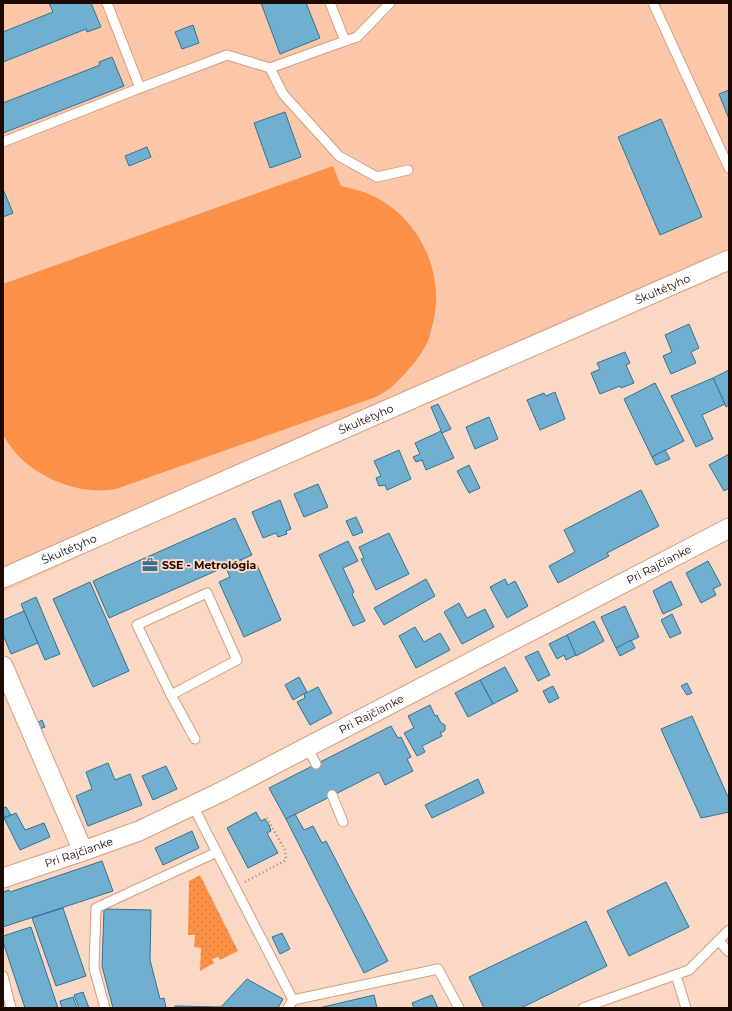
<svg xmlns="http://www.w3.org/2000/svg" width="732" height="1011" viewBox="0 0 732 1011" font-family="Montserrat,sans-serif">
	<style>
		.built { fill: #fbc7a8 }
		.grass { fill: url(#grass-dots) }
		.pitch { fill: #fc9046 }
		.building { fill: #70afd0; stroke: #337291 }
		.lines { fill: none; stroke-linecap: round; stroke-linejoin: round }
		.lane-casing { stroke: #d49d7c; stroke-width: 11 }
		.street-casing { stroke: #d49d7c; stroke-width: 21 }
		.path { stroke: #a38676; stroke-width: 2.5; stroke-dasharray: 1 3; stroke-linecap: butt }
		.lane { stroke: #fff; stroke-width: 9 }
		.street { stroke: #fff; stroke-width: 19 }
		.labels { text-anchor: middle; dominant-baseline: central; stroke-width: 4; stroke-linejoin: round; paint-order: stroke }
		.street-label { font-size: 11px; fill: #1d0a01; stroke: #fbd8c3 }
		.poi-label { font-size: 11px; font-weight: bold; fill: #1d0a01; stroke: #fbd8c3; text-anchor: start }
	</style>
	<defs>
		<pattern id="grass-dots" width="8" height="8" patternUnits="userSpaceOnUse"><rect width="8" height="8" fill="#fc9046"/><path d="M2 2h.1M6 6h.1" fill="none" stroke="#d87b3c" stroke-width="1.8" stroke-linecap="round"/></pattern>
	</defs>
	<rect width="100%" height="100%" fill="#fbd8c3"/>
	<path class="built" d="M3,3h726v252l-726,337z"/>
	<path class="grass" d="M200,875l38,76 -18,9 -2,-3 -6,2 2,4 -14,8 1,-23 -7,-1 1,-12h-7l1,-54z"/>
	<path class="pitch" d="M333,166l8,20c13,3 26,6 38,13 45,25 68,82 52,131 -1,5 -2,10 -5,15 -7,13 -19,27 -30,38 -6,6 -13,10 -20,14l-260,92c-8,1 -16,2 -24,1 -28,-2 -60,-17 -78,-39 -4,-5 -8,-11 -11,-16v-151z"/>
	<g class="building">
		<path d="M49,3h42l10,24 -14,5 -1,-3 -83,33v-30l50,-20z"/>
		<path d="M261,3h45l14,35 -40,16z"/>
		<path d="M193,25l6,18 -17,6 -7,-17z"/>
		<path d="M112,57l12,29 -121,47v-30l97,-38 -1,-3z"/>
		<path d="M729,90v29l-10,-25z"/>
		<path d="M285,112l16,45 -31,11 -16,-45z"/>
		<path d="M661,119l41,98 -42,18 -42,-98z"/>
		<path d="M147,147l4,10 -22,9 -4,-10z"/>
		<path d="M3,189l10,24 -10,4z"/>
		<path d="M689,324l10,24 -8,4 5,11 -25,11 -8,-18 9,-4 -7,-17z"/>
		<path d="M625,352l5,11 -4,2 8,18 -13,5 -1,-2 -20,8 -9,-21 9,-4 -3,-6z"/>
		<path d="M729,370v35l-3,2 -13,-29z"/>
		<path d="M713,378l12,26 -23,11 11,24 -17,8 -25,-51z"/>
		<path d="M655,383l29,58 -32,16 -28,-58z"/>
		<path d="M555,392l10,27 -25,11 -13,-30 17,-7 2,3z"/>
		<path d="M438,404l13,25 -9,4 -11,-26z"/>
		<path d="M489,417l9,22 -23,10 -9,-22z"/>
		<path d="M441,431l13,27 -28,12 -4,-10 -6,2 -3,-5 7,-3 -5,-11z"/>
		<path d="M399,450l12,29 -24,11 -2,-5 -6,1 -3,-8 5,-2 -7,-15z"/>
		<path d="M665,450l5,9 -14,6 -4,-8z"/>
		<path d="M729,454v34l-5,3 -15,-26z"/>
		<path d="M469,465l11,23 -11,5 -12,-22z"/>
		<path d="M318,484l10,23 -24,10 -10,-23z"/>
		<path d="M641,490l18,36 -52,27 2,3 -51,27 -9,-17 26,-14 -11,-22z"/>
		<path d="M280,500l11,29 -5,2 1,3 -9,3 -2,-4 -13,5 -11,-26z"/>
		<path d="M356,517l7,15 -10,4 -7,-15z"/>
		<path d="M235,518l17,37 -143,63 -16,-37z"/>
		<path d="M389,533l20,41 -33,16 -15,-31 3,-1 -5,-11z"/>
		<path d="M348,541l10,20 -15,7 11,24 -2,2 13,27 -12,5 -34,-71z"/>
		<path d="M241,559l4,11 12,-5 24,55 -37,17 -25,-55 11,-5 -4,-9z"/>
		<path d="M708,561l13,24 -8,4 3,6 -15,8 -15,-30z"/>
		<path d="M426,579l9,17 -51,29 -10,-17z"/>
		<path d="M505,579l3,6 7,-4 13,25 -21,12 -17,-31z"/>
		<path d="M671,581l11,24 -19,9 -10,-23z"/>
		<path d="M90,582l39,89 -36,16 -40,-88z"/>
		<path d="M36,597l24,57 -15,6 -24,-56z"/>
		<path d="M459,603l8,15 18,-9 9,18 -32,17 -18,-32z"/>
		<path d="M625,606l14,31 -23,11 -15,-31z"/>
		<path d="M24,611l14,32 -27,11 -8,-19v-15z"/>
		<path d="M672,614l9,19 -11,5 -9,-18z"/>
		<path d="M594,621l10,20 -28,15 -9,-21z"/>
		<path d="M415,627l9,15 16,-9 10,17 -34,18 -17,-32z"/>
		<path d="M567,635l9,20 -10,5 -2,-5 -7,4 -8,-15z"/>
		<path d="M631,640l4,8 -15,8 -4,-8z"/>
		<path d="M538,651l12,24 -12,6 -13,-24z"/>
		<path d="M505,667l13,24 -25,13 -13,-24z"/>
		<path d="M299,677l8,15 -14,8 -8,-15z"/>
		<path d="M480,680l13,24 -25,13 -13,-24z"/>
		<path d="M687,683l5,10 -5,2 -6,-9z"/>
		<path d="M553,686l6,12 -10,5 -6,-12z"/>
		<path d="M318,687l14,26 -22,12 -13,-23 8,-4 -1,-4z"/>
		<path d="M430,705l5,11 2,-1 4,8 4,2v5l-2,2h-3l2,4 -20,10 3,6 -8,4 -13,-23 10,-5 -6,-12z"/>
		<path d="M692,716l37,83v13l-28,6 -40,-89z"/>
		<path d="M42,720l3,7 -5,2 -3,-6z"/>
		<path d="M391,726l7,12 3,-1 10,20 -4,2 6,12 -28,14 -6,-13 -93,47 -17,-31z"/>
		<path d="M108,763l7,17 15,-6 12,31 -54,21 -12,-30 16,-7 -6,-17z"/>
		<path d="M166,766l11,23 -24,11 -11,-24z"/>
		<path d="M478,779l6,14 -52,25 -7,-13z"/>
		<path d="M6,807l5,8 -7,3 -1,-10z"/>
		<path d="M256,812l5,9 4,-2 4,6 2,6 -4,2 11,20 -30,15 -21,-40z"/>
		<path d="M16,813l9,17 19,-7 6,14 -30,13 -16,-32z"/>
		<path d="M295,814l9,16 9,-4 9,17 4,-2 62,120 -24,12 -78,-154z"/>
		<path d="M192,831l7,17 -36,17 -8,-17z"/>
		<path d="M102,861l11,30 -110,36v-35l6,-2 1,2z"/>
		<path d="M666,882l23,45 -60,29 -22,-45z"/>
		<path d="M63,908l23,68 -30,10 -24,-68z"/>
		<path d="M104,909l47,1 -1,50 10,39 4,-1 2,10h-53l-11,-42z"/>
		<path d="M586,921l21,45 -86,42h-37l-15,-31z"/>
		<path d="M31,927l27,81h-33l-22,-66v-6z"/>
		<path d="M282,933l8,16 -10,5 -8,-17z"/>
		<path d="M247,979l36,20 -5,9h-103v-2l46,1z"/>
		<path d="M83,992l6,16h-10l-5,-13z"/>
		<path d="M374,995l3,13h-58z"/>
		<path d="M432,995l6,13h-24l-2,-5z"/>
		<path d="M73,997l4,11h-15l-2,-7z"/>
	</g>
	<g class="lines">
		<defs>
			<g id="lane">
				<path d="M107,3l33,85"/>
				<path d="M330,3l15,38"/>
				<path d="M653,3l76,165"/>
				<path d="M270,68l13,26 56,62 38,21 31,-7"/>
				<path d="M3,142l137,-54 87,-33 43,13 75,-27 12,-4 33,-34"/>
				<path d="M171,695l66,-35 -30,-67 -70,32 34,70 24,44"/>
				<path d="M308,748l8,16"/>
				<path d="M332,795l11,27"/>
				<path d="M193,806l100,194 -5,8"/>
				<path d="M719,941l10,11"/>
				<path d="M676,975l10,33"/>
				<path d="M3,976l8,32"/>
				<path d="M293,1000l145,-31 21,39"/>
				<path d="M105,1008l-11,-40 2,-60 121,-56"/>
				<path d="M583,1008l106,-38 40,-40"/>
			</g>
			<g id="street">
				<path id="s1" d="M3,578l726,-318"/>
				<path d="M3,666l80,185"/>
				<path id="s2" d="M3,878l80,-27 56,-20 84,-40 506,-263"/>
			</g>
		</defs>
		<use href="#lane" class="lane-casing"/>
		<use href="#street" class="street-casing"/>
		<path class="path" d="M245,882l39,-21 2,-3 -1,-8 -20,-35"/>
		<use href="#lane" class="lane"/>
		<use href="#street" class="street"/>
	</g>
	<defs>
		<symbol id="office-bare" viewBox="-9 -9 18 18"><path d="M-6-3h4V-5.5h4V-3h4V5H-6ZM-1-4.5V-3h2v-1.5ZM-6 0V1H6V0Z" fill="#396f8a" stroke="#fbd8c3" stroke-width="2.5" paint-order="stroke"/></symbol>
	</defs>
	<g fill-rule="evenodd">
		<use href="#office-bare" x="139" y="554" width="22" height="22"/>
	</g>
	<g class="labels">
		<g class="street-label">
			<text stroke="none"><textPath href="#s1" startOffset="720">Škultétyho</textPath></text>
			<text stroke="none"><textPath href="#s1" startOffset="396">Škultétyho</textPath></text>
			<text stroke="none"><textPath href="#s1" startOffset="72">Škultétyho</textPath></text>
			<text stroke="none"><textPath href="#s2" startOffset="728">Pri Rajčianke</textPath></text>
			<text stroke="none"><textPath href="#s2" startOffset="404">Pri Rajčianke</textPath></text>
			<text stroke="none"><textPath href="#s2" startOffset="80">Pri Rajčianke</textPath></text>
		</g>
		<g class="poi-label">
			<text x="162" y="565">SSE - Metrológia</text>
		</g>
	</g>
	<rect width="732" height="1011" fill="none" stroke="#1d0a01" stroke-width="8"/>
</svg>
